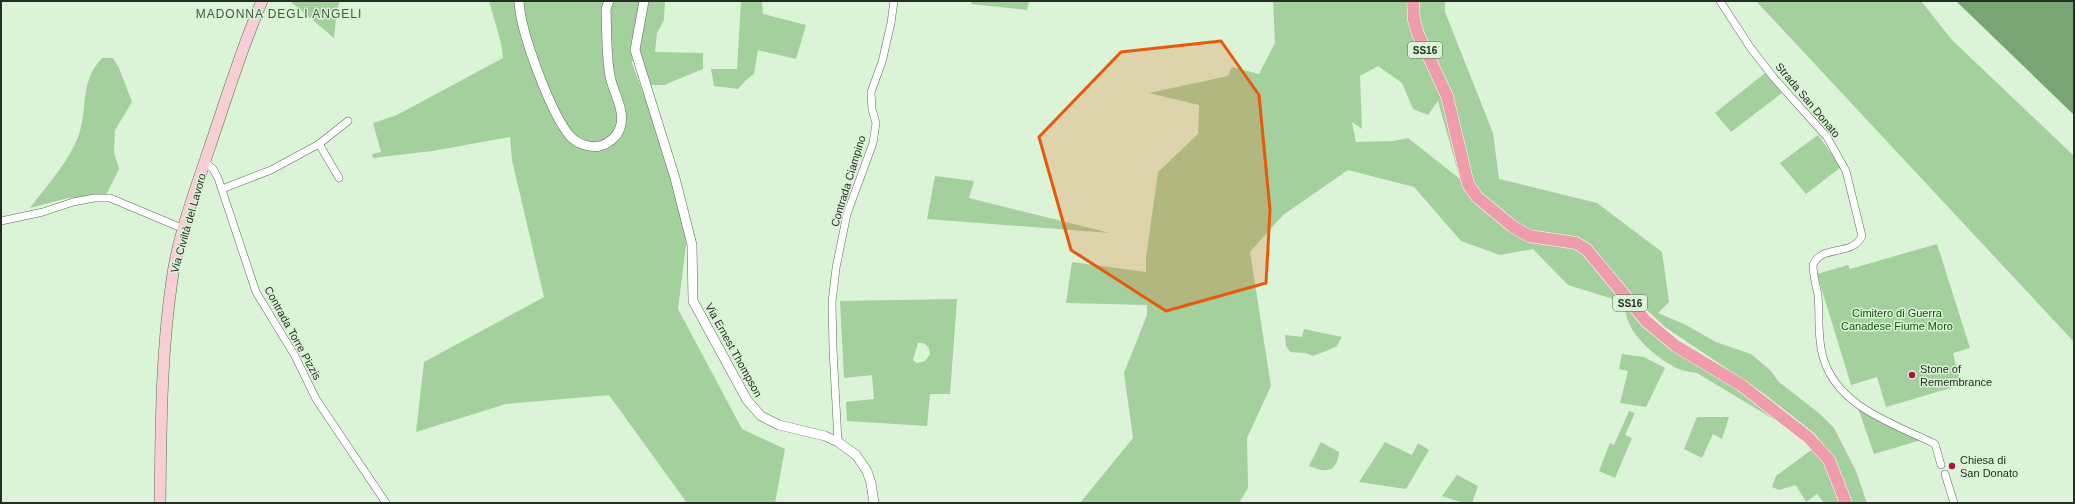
<svg xmlns="http://www.w3.org/2000/svg" width="2075" height="504" viewBox="0 0 2075 504" font-family="Arial,sans-serif">
	<style>
		.green { fill: #a3d09d; fill-rule: evenodd }
		.water { fill: #78a573 }
		.lines { fill: none; stroke-linecap: round; stroke-linejoin: round }
		.minor-casing { stroke: #5a6f57; stroke-width: 8 }
		.tertiary-casing { stroke: #5a6f57; stroke-width: 10 }
		.secondary-casing { stroke: #5a6f57; stroke-width: 12 }
		.primary-casing { stroke: #fff; stroke-width: 13 }
		.minor { stroke: #fff; stroke-width: 7 }
		.tertiary { stroke: #fff; stroke-width: 9 }
		.secondary { stroke: #f7ced6; stroke-width: 11 }
		.primary { stroke: #ef9cac; stroke-width: 12 }
		.marked { fill: #e8590c; fill-opacity: 0.2; stroke: #e8590c; stroke-width: 3; stroke-linejoin: round }
		.poi-dot { fill: #aa1442; stroke: #dbf3d7; stroke-width: 1.5 }
		.labels { text-anchor: middle; dominant-baseline: central; stroke-width: 3; stroke-linejoin: round; paint-order: stroke }
		.shield { fill: #dbf3d7; stroke: #5c695a; stroke-width: 1 }
		.shield-label { font-size: 10px; font-weight: bold; fill: #252e24 }
		.street-label { font-size: 11px; fill: #252e24; stroke: #dbf3d7 }
		.park-label { font-size: 11px; fill: #11510c; stroke: #dbf3d7 }
		.poi-label { font-size: 11px; fill: #252e24; stroke: #dbf3d7; text-anchor: start }
		.neighbourhood-label { font-size: 12px; letter-spacing: 1px; fill: #435740; stroke: #dbf3d7 }
	</style>
	<rect width="100%" height="100%" fill="#dbf3d7"/>
	<g class="green">
		<path d="M290,1h50c-5,11 -4,25 -6,37z"/>
		<path d="M489,1h151l-8,62 26,70 29,104 -9,72 64,120 43,20 -10,54h-88l-78,-108 -103,9 -90,28 8,-70 120,-65 -32,-137 -2,-23 -78,14 -59,7 -1,-4 9,-2 -8,-29 24,-8 106,-57 -2,-15z"/>
		<path d="M646,1h19l-1,19 -7,13 -2,19 48,1v16l-39,16h-14l-12,-37z"/>
		<path d="M741,1h21l1,13 43,11 -10,34 -38,-9 -4,24 -8,6 -8,9 -24,-3 -3,-17h26z"/>
		<path d="M972,1h57l-2,9 -56,-6z"/>
		<path d="M1273,1h172v11l48,121 6,46 98,24 65,49 7,50 -11,11 26,11 32,18 35,12 19,16 9,12 41,32 14,14 22,43 11,32h-14l-21,-47 -17,-22 -52,-41 -98,-66 -18,-17 -17,-6 160,125 -93,-56c-5,-1 -12,-1 -18,-4 -22,-10 -58,-39 -53,-66l-58,-18 -35,-36 -33,6 -39,-14 -47,-54 -66,-17 -65,45 -33,37 21,134 -24,52 1,50 -9,15h-159l53,-65 -9,-65 23,-58v-10l-81,-2 6,-41 74,10v-14l12,-86 40,-38 1,-29 -50,-12 79,-17 4,-9 27,7 16,-31zM1378,66l24,17 11,26 15,6 10,-14 22,78 -52,-41 -14,3 -38,1 -4,-20 10,7 -2,-53z"/>
		<path d="M1756,1h165l31,39 122,116v186z"/>
		<path d="M102,58h11l6,10 13,34 -17,28 -1,22 5,17 -13,26 -38,3 -38,10c15,-20 33,-40 44,-62 17,-31 2,-60 28,-88z"/>
		<path d="M1765,73l17,20 -51,39 -16,-19z"/>
		<path d="M1818,135l23,32 -35,27 -26,-31z"/>
		<path d="M935,176l39,5 -5,17 141,35 -183,-14z"/>
		<path d="M1937,244l33,104 -17,5 8,32 -75,22 -9,-30 -26,8 -34,-111 31,-9 2,4z"/>
		<path d="M957,299l-7,95h-20l-3,32 -80,-5 -1,-19 28,-3 -2,-24 -28,3 -4,-77zM918,343c7,-1 12,4 12,11l-5,7 -8,2 -4,-3z"/>
		<path d="M1304,329l38,8 -6,10 -23,9 -7,-3 -16,-1 -4,-6 -1,-11 17,2z"/>
		<path d="M1622,354l22,3 21,11 -19,39 -26,-4 8,-32 -9,-2z"/>
		<path d="M1858,408l63,32 -47,14z"/>
		<path d="M1629,411l6,2 -10,22 7,3 -17,40 -16,-7 11,-28 4,2z"/>
		<path d="M1697,417h32l-7,22 -9,-5 -11,24 -18,-9z"/>
		<path d="M1321,442l18,10c-2,21 -13,21 -30,14z"/>
		<path d="M1385,442l27,13 6,-12 11,7 -23,39 -47,-7z"/>
		<path d="M1814,448l11,14 16,41h-17l-7,-9 -11,8 -10,-17 -17,5 -7,-3 4,-11z"/>
		<path d="M1457,475l21,11 -6,17h-8l-22,-7z"/>
	</g>
	<path class="water" d="M1956,1h118v114z"/>
	<g class="lines">
		<defs>
			<g id="minor">
				<path d="M1720,1l30,46 24,31 53,59 19,34 16,65c-9,21 -41,8 -49,29 0,10 3,20 5,30 2,20 -1,42 5,62 14,50 70,66 112,87l6,21"/>
				<path d="M319,144l20,34"/>
				<path d="M205,162l8,7 5,9 38,114 39,64 21,43 70,104"/>
				<path d="M222,189l49,-19 48,-26 29,-23"/>
				<path d="M1,221l42,-9 30,-10 21,-4h16l74,31"/>
				<path d="M838,442l-5,-93 -1,-47 4,-34 11,-54 26,-71 3,-20 -4,-14 -1,-17 11,-30 9,-39 3,-22"/>
				<path d="M1945,474l9,29"/>
			</g>
			<g id="tertiary">
				<path d="M519,1c1,30 32,113 51,135 7,8 20,12 30,10 8,-2 17,-9 20,-18 6,-18 -7,-35 -10,-52 -4,-22 -3,-45 -4,-67l3,-8"/>
				<path d="M644,1l-9,49 40,128 17,67 1,56 54,99 14,16 18,9 46,11 13,6 18,13 11,16 4,12 3,20"/>
			</g>
			<path id="secondary" d="M160,503c1,-75 1,-149 12,-223 6,-45 23,-88 37,-131 17,-49 32,-100 53,-148"/>
			<path id="primary" d="M1413,1l1,19 4,14 29,62 21,88 9,13 35,29 17,10 47,7 11,7 59,71 30,25 65,39 68,53 20,22 17,43"/>
		</defs>
		<use href="#minor" class="minor-casing"/>
		<use href="#tertiary" class="tertiary-casing"/>
		<use href="#secondary" class="secondary-casing"/>
		<use href="#primary" class="primary-casing"/>
		<use href="#minor" class="minor"/>
		<use href="#tertiary" class="tertiary"/>
		<use href="#secondary" class="secondary"/>
		<use href="#primary" class="primary"/>
	</g>
	<path class="marked" d="M1221,41l38,54 11,115 -4,73 -100,28 -95,-61 -32,-113 82,-85z"/>
	<g class="poi-dot">
		<circle cx="1912" cy="375" r="4"/>
		<circle cx="1952" cy="466" r="4"/>
	</g>
	<g class="labels">
		<g class="shield">
			<rect x="1408" y="42" width="34" height="16" rx="3"/>
			<rect x="1613" y="295" width="34" height="16" rx="3"/>
		</g>
		<g class="shield-label">
			<text x="1425" y="50">SS16</text>
			<text x="1630" y="303">SS16</text>
		</g>
		<g class="street-label">
			<text transform="translate(1808 100) rotate(50)">Strada San Donato</text>
			<text transform="translate(848 181) rotate(-73)">Contrada Ciampino</text>
			<text transform="translate(188 223) rotate(-74)">Via Civiltà del Lavoro</text>
			<text transform="translate(293 333) rotate(61)">Contrada Torre Pizzis</text>
			<text transform="translate(734 350) rotate(61)">Via Ernest Thompson</text>
		</g>
		<g class="park-label">
			<text x="1897" y="313">Cimitero di Guerra<tspan x="1897" dy="13">Canadese Fiume Moro</tspan></text>
		</g>
		<g class="poi-label">
			<text x="1920" y="369">Stone of<tspan x="1920" dy="13">Remembrance</tspan></text>
			<text x="1960" y="460">Chiesa di<tspan x="1960" dy="13">San Donato</tspan></text>
		</g>
		<g class="neighbourhood-label">
			<text x="279" y="14">MADONNA DEGLI ANGELI</text>
		</g>
	</g>
	<rect width="2075" height="504" fill="none" stroke="#252e24" stroke-width="4"/>
</svg>
